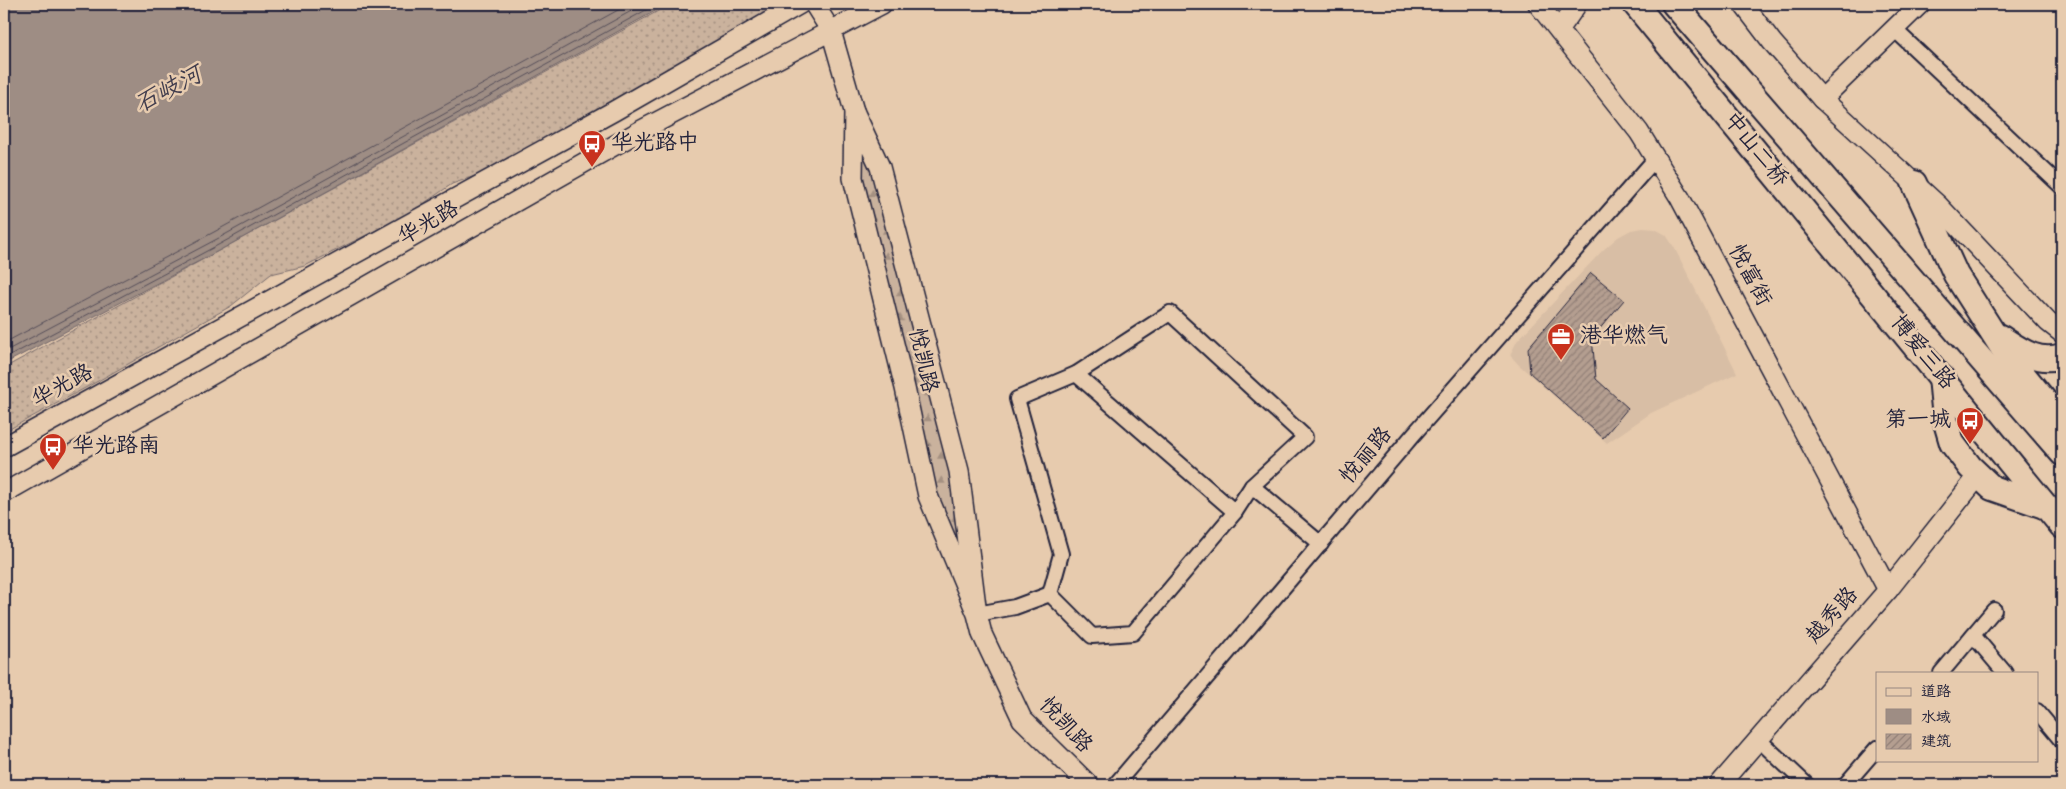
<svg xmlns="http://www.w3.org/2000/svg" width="2066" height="789" viewBox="0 0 2066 789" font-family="'Indie Flower','LXGW WenKai TC',sans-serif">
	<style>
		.built { fill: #d8bea5 }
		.grass { fill: url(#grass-dots); stroke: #766a6c }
		.forest { fill: url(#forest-firs); stroke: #766a6c }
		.water { fill: #9e8d84; stroke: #6c6267 }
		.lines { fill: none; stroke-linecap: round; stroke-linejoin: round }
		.shore { stroke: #544d58; stroke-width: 1 }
		.building { fill: url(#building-hatch); stroke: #22223b }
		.street-casing { stroke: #22223b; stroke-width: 18 }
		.secondary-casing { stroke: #22223b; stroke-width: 22 }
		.highway-casing { stroke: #22223b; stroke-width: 28 }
		.street { stroke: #e7cbae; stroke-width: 14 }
		.secondary { stroke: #e7cbae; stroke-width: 19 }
		.highway { stroke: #e7cbae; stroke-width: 24 }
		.labels { text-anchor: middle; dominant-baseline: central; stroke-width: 5; stroke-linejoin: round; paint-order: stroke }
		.poi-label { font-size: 22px; fill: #22223b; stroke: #e7cbae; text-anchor: start }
		.street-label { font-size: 22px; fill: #22223b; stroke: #e7cbae }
		.water-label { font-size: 24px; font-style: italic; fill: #413d4d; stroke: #e7cbae }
	</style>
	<defs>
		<pattern id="grass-dots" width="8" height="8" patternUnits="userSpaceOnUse" patternTransform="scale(1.25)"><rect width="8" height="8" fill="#cab29d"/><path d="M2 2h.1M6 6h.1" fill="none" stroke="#a49081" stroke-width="1.8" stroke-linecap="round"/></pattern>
		<pattern id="forest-firs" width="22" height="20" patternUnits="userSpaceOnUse" patternTransform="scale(1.25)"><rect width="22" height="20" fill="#cab29d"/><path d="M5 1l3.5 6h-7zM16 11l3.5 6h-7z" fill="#a49081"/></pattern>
		<pattern id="building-hatch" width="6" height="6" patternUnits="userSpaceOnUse" patternTransform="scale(1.25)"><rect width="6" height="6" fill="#b49e90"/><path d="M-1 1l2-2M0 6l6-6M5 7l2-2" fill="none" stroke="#928077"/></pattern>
	</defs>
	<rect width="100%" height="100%" fill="#e7cbae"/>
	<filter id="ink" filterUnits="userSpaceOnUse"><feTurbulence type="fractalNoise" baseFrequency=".02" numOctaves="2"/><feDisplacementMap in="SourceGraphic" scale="10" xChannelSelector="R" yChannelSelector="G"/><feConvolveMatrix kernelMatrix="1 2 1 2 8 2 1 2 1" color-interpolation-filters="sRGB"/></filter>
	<g filter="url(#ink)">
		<path class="built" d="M1643,228l12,1 11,6 8,12 63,126 -86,40 -44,30 -89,-79 -8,-9 7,-14 85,-90 16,-14 13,-7z"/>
		<path class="grass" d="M671,4h118l-271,157 -66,23 -42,29 -105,53 -34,8 -40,32 -133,75 -94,51v-64z"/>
		<path class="forest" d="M864,142l12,26 78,314 7,39 -3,22 -25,-55 -75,-316z"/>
		<path class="water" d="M13,4h655l-446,245 -218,115v-356z"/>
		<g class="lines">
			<g class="shore">
				<path d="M4,343l210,-111 415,-228"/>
				<path d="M4,352l213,-113 427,-235"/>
				<path d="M4,359l216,-115 437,-240"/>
			</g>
		</g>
		<path class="building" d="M1591,273l33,27 -32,38 4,41 32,29 -25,30 -73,-65 -2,-25z"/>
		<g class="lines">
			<defs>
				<g id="street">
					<path d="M1894,29l168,158"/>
					<path d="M1170,313l135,124 -53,49 -17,26 -102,121 -41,3 -42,-42 11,-40 -44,-155 59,-25z"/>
					<path d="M1076,374l159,138"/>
					<path d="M1252,486l69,58"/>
					<path d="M977,614l38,-7 35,-13"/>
					<path d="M1973,635l32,38"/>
					<path d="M1941,673l53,-63"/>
					<path d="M2037,711l25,30"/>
					<path d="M1758,739l49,46"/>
					<path d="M1115,785l298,-350 243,-277"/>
					<path d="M1845,785l32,-37"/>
				</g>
				<g id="secondary">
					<path d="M814,4l17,27 23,80"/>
					<path d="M1538,4l101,128 41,66 208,392"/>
					<path d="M1743,4l29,38 50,57 116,106 110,117 14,11"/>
					<path d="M1559,30l18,-26"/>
					<path d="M1822,99l98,-95"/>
					<path d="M4,447l610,-336 186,-107"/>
					<path d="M4,493l634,-361 244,-128"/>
					<path d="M977,614l-49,-118 -23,-108 -52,-210 1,-67 26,56 79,304 18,143 5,20 40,85 67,66"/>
					<path d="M1719,785l169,-195 91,-115"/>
				</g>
				<g id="highway">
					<path d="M1635,4l427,522"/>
					<path d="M1674,4l388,449"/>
					<path d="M1914,183l42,92 51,80 55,67"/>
					<path d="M2000,337c20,13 38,27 62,19"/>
					<path d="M1941,377l4,42 7,24 18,24 22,21 55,19"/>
				</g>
			</defs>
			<use href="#street" class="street-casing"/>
			<use href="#secondary" class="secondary-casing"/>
			<use href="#highway" class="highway-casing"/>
			<use href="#street" class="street"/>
			<use href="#secondary" class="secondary"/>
			<use href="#highway" class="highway"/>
		</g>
	</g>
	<defs>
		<symbol id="bus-pin" viewBox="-11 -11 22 30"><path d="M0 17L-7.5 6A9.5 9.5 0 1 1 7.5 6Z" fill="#c8321e" stroke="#e7cbae"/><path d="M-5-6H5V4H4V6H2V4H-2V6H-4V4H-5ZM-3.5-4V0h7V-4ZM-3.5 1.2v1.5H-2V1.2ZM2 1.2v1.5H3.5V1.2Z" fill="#fff"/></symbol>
		<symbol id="office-pin" viewBox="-11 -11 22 30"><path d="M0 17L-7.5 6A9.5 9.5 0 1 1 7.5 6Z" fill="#c8321e" stroke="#e7cbae"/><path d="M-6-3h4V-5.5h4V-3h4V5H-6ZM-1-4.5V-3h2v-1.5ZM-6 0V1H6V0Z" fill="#fff"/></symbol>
	</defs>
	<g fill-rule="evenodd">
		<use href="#bus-pin" x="576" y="128" width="32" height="43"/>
		<use href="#office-pin" x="1545" y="321" width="32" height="43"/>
		<use href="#bus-pin" x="1954" y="405" width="32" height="43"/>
		<use href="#bus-pin" x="37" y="431" width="32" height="43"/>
	</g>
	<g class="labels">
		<g class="poi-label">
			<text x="611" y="144">华光路中</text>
			<text x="1580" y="337">港华燃气</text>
			<text x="1951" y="421" text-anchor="end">第一城</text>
			<text x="72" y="447">华光路南</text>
		</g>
		<g class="street-label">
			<text transform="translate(1755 150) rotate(51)">中山二桥</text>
			<text transform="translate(429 224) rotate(-30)">华光路</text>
			<text transform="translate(1749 276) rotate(62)">悦富街</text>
			<text transform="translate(1922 353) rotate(51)">博爱三路</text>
			<text transform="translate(922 361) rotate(77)">悦凯路</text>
			<text transform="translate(63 387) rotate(-29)">华光路</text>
			<text transform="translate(1367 456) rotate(-50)">悦丽路</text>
			<text transform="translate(1833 616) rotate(-49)">越秀路</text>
			<text transform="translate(1065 726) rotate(47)">悦凯路</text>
		</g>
		<g class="water-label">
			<text transform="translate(169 91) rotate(-28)">石岐河</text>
		</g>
	</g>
	<rect width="2066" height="789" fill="none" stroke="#e7cbae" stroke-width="20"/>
	<rect x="10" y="10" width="2046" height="769" fill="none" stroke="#22223b" stroke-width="2" filter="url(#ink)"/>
	<rect x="1876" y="672" width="162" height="90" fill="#e7cbae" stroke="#988780"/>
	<rect x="1886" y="688" width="25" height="8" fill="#e7cbae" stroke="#988780"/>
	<text x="1921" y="696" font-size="15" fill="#22223b">道路</text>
	<rect x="1886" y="709" width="25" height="15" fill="#9e8d84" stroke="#988780"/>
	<text x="1921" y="722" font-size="15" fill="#22223b">水域</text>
	<rect x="1886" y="734" width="25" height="15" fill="url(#building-hatch)" stroke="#988780"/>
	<text x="1921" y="746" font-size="15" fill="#22223b">建筑</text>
</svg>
